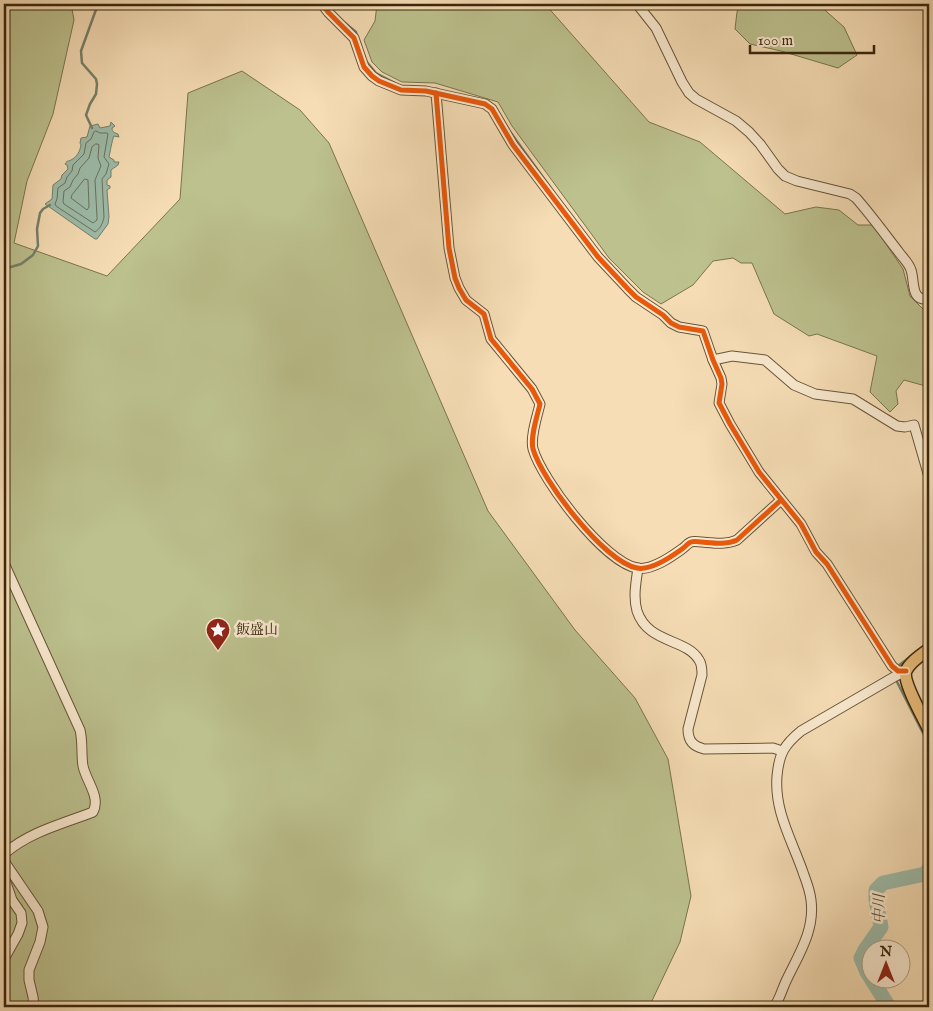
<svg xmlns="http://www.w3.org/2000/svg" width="933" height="1011" viewBox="0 0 933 1011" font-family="'IM FELL English','Noto Serif JP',serif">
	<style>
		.green { fill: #bcc18e; stroke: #7a744e }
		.water { fill: #9dbcaa; stroke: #75806b }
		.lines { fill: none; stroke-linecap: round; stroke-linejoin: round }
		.shore { stroke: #6b725c; stroke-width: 1 }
		.stream { stroke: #75806b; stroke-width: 2.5 }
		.river { stroke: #9dbcaa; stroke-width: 15 }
		.minor-casing { stroke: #685437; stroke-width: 11 }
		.major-casing { stroke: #39270d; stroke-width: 14 }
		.minor { stroke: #f9e9cf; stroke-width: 9 }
		.major { stroke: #ebbe7a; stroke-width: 11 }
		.cycleway-casing { stroke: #f9e9cf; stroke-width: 8 }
		.cycleway { stroke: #e8590c; stroke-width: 5 }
		.labels { text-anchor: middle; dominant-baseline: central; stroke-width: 5; stroke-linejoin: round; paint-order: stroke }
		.poi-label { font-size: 14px; fill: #39270d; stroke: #f9e9cf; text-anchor: start }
		.water-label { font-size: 15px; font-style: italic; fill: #524c34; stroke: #f9e9cf }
	</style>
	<rect width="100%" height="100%" fill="#f6ddb5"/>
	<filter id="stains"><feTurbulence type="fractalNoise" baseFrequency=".004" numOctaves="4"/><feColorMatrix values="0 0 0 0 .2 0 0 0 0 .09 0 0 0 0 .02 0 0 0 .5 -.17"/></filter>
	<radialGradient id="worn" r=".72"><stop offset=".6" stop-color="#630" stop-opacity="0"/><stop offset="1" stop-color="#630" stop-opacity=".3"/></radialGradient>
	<g class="green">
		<path d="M4,4h67l3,16 -21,94 -26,67 -13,62 93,33 73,-77 8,-106 54,-22 58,39 29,33 159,368 87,119 60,68 33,61 23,137 -11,46 -31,65h-645z"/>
		<path d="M377,4h168l104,118 51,20 85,72 31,-7 23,3 19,15h15l30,44 7,27 19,19v72l-25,-7 -8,11 2,13 -8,8 -20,-20 7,-36 -60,-22 -8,2 -35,-22 -22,-51h-11l-8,-5 -20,3 -20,24 -32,19 -18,-12 -34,-34 -97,-132 -14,-24 -63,-19 -33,-1 -20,-10 -10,-10 -8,-22 11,-19z"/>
		<path d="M740,4h78l26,23 13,28 -19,13 -57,-17 -31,-7 -15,-15 2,-17z"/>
	</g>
	<path class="water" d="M111,122l4,4 -3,2c0,4 3,5 6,6l1,3 -5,-1c-2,4 -4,17 -5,21l5,3v2h5l-1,3 -7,5v7l-4,3v5l3,1v2l-3,2 2,27 -1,7 -11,15h-2l-50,-35 7,-5 1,-14 8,-6 1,-4 6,-6 -1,-4 -2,-1c5,-6 0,-1 6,-4 6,-3 9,-9 10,-15l-1,-2 1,-5 6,-1 3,-11 8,-2 2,4 10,-2z"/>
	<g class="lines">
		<g class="shore">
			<path d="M96,131l4,2h7l1,1 -4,23 5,7 -3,10 -4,5 2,38c-1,6 -4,12 -9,15l-39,-26 -1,-2 2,-5 1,-11 7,-5 2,-6 5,-6 1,-6 11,-11 2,-11 5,-4 3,-7z"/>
			<path d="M96,144h2l1,1 -1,13 3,8 -6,14 2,37v3l-4,3 -29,-19 -1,-2 1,-11 6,-4 3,-7 5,-6 2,-6 9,-10 3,-11z"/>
			<path d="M85,179l3,1 1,27 -2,3 -16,-12 1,-3z"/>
		</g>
		<g class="stream">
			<path d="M345,23l11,9 1,5"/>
			<path d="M366,61l10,12 19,10"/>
			<path d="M92,128l-6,-13 4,-11 6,-10 1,-10 -1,-5 -14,-16 -1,-12 17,-47"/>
			<path d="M511,133l39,54"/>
			<path d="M4,269l17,-5 12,-9 5,-9 -1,-17 3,-16 3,-4 7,-4"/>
			<path d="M898,666l16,-12"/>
			<path d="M891,670l38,75"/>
		</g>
		<path class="river" d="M889,1007l-22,-35 -6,-14 4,-8 16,-23 -5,-27v-10l7,-7 42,-9 4,-5"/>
		<defs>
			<g id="minor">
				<path d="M322,4l6,8 26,26 10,29 8,9 7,5 22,9 25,1 50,11 9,2 7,5 21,36 85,112 30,32 8,8 27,18 8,8 8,4 24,4 10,29 8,18 1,6 -3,19 11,21 29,48 42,52 15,28 11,12 65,102 6,5h8"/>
				<path d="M637,4l19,24 26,54 7,11 7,6 40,22 13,11 11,12 18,25 7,7 12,5 53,13 6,4c15,17 28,35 42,53 4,6 11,12 13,19 4,11 -1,32 18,29"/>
				<path d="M436,93l13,155 6,30 4,10 7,12 18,14 7,25 41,50 8,15c-3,13 -10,33 -7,45 9,31 71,113 104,119 14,3 34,-11 45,-19 3,-2 6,-6 9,-7 3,-1 8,0 11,0 12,1 24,3 35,-2l44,-40"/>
				<path d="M713,360l19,-4 33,4 29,25 21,9 38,5 44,27 8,1 9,-2 15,52"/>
				<path d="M4,563l76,167c3,12 1,24 3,36 3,15 18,31 10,46 -31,12 -64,20 -89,42"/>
				<path d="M638,568c-2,14 -5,29 -1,43 11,33 49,27 62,49 3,4 3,10 3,15l-14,54c0,12 5,17 16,20l69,-1 9,3"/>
				<path d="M4,861l34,50 5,16 -3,15 -11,28v10l4,17 1,10"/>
				<path d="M4,877l8,23 9,13 1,10 -4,11 -14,25"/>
				<path d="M774,1007c6,-8 8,-18 13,-28 12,-25 28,-49 24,-79 -1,-9 -4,-17 -7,-25 -11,-33 -30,-63 -27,-99 2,-22 7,-31 24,-45l93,-54 12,-6"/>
			</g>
			<path id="major" d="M929,649c-8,6 -19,13 -23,22 -4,10 18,48 23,59"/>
		</defs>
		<use href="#minor" class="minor-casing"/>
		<use href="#major" class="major-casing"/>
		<use href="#minor" class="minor"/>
		<use href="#major" class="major"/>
		<defs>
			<g id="cycleway">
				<path d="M322,4l6,8 26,26 10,29 8,9 7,5 22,9 25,1 50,11 9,2 7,5 21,36 85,112 30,32 8,8 27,18 8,8 8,4 24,4 10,29 8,18 1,6 -3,19 11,21 29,48 42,52 15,28 11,12 65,102 6,5h8"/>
				<path d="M436,93l13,155 6,30 4,10 7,12 18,14 7,25 41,50 8,15c-3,13 -10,33 -7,45 9,31 71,113 104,119 14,3 34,-11 45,-19 3,-2 6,-6 9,-7 3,-1 8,0 11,0 12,1 24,3 35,-2l44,-40"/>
			</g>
		</defs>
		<use href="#cycleway" class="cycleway-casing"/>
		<use href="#cycleway" class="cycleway"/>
	</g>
	<defs>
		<symbol id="sight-pin" viewBox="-11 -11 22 30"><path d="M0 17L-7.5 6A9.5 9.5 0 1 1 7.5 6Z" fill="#8f2418" stroke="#f9e9cf"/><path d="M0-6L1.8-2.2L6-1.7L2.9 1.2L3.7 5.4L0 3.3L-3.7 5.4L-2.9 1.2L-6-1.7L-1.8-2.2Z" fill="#fff"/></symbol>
	</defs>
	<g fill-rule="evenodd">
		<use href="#sight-pin" x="204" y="616" width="28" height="38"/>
	</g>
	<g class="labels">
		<g class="poi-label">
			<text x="236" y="630">飯盛山</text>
		</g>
		<g class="water-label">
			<text transform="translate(879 909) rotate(-90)">中川</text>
		</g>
	</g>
	<rect width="933" height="1011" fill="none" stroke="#f6ddb5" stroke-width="20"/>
	<rect x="5" y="5" width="923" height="1001" fill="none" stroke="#39270d" stroke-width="2.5"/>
	<rect x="10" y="10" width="913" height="991" fill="none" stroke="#39270d"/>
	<g transform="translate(886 964)"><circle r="24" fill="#f9e9cf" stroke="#ac9b81"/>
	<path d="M0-4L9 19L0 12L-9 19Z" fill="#8f2418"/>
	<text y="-8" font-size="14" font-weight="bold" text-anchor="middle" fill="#39270d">N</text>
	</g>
	<path d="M750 45v8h124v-8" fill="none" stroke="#39270d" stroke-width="2.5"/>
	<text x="758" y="45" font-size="15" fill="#39270d" stroke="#f9e9cf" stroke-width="4" paint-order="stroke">100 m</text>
	<rect width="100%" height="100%" filter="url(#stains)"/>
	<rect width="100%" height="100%" fill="url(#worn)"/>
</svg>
